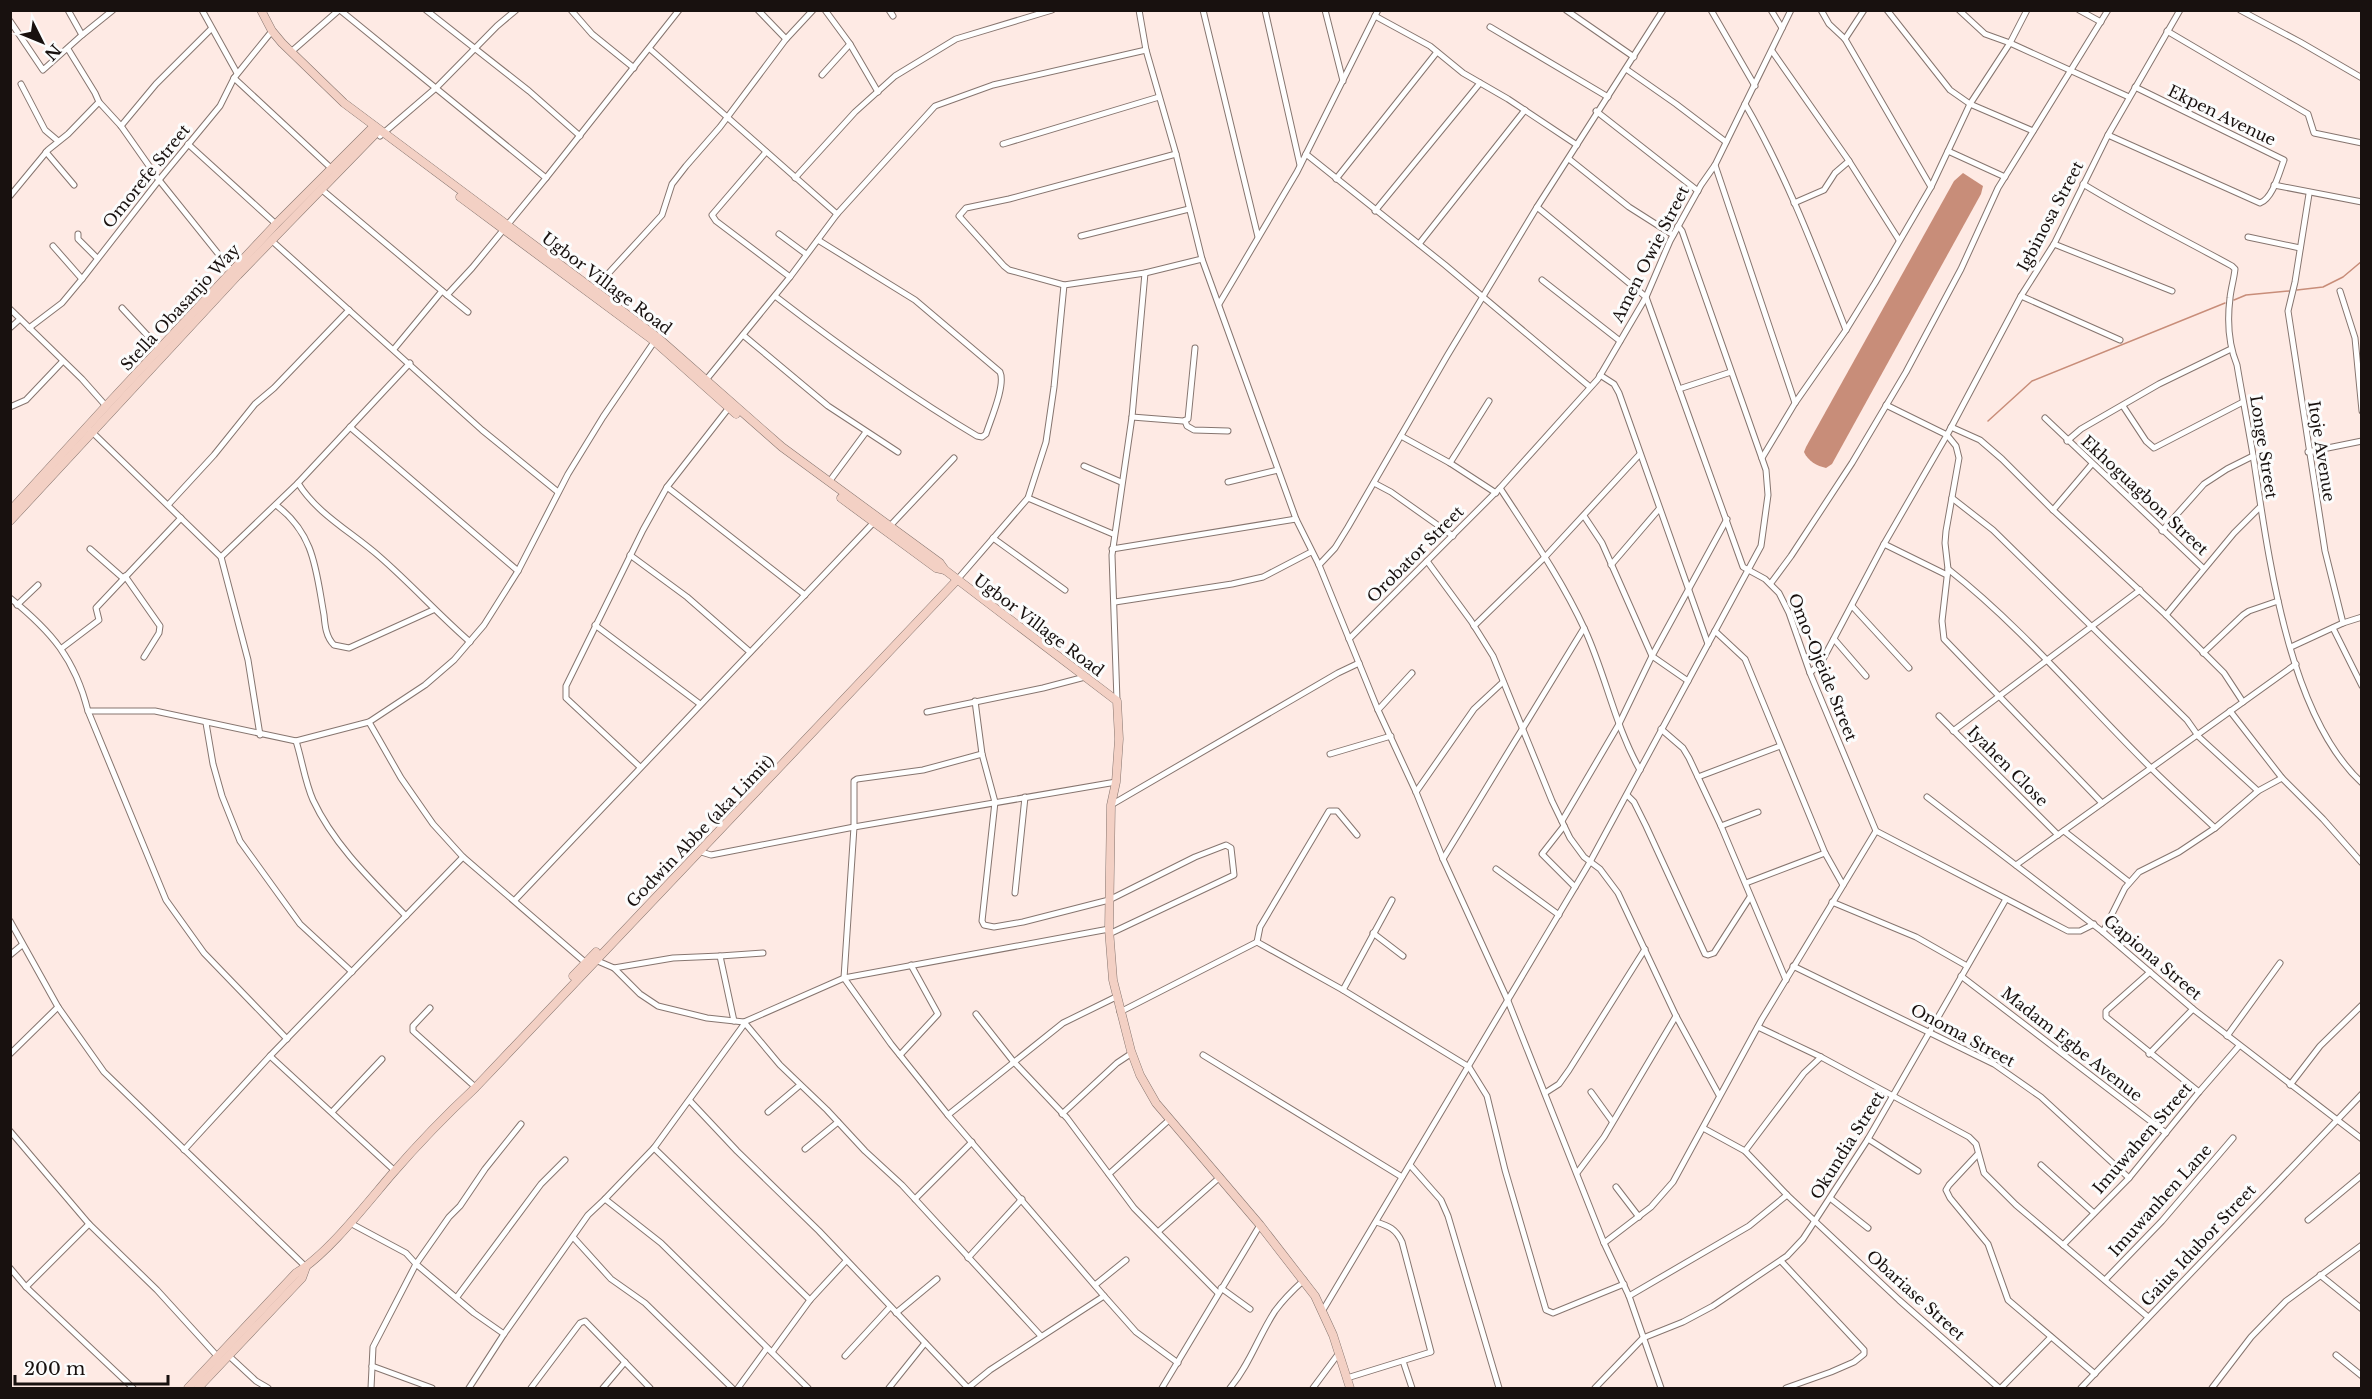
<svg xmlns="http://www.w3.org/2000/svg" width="2372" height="1399" viewBox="0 0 2372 1399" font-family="'Libre Baskerville',serif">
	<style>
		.water { fill: #c88d79 }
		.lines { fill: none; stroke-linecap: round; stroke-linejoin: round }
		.stream { stroke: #c88d79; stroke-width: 1.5 }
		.street-casing { stroke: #86756f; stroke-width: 7 }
		.secondary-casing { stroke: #86756f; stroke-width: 9 }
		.street { stroke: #fff; stroke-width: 5 }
		.secondary { stroke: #f3d0c4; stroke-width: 8 }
		.labels { text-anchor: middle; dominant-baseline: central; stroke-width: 6; stroke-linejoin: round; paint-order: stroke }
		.street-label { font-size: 16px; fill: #18110f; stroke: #fcfcfc }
	</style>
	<rect width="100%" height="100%" fill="#feeae4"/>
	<path class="water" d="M1963,173l20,13 -2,8 -149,270 -6,4c-9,-2 -18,-7 -22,-16l2,-5 148,-266z"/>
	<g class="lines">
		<g class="stream">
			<path d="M2297,290l26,-3 20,-10 19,-16"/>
			<path d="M2234,300l12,-5 43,-4"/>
			<path d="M1988,421l44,-40 193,-78"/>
		</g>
		<defs>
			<g id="street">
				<path d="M68,10l14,25"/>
				<path d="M202,10l35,63"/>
				<path d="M340,10l206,168"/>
				<path d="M426,10l103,81 51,45"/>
				<path d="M571,10l21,24 42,34"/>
				<path d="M758,10l28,29"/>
				<path d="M825,10l25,34 28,48"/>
				<path d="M889,10l4,6"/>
				<path d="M1139,10l7,40 30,104 26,105 94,260 23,46 59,145 38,82 27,67 65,142 96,242 25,53 32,92"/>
				<path d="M1203,10l55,227"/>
				<path d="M1265,10l35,155"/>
				<path d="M1325,10l18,71"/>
				<path d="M1566,10l68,47"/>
				<path d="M1711,10l44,76"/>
				<path d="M1771,10l11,18"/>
				<path d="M1821,10l8,14 16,15 86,148"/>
				<path d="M1887,10l63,80 20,14 63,27"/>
				<path d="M1959,10l26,24 25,9 119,54"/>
				<path d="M2079,10l22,12"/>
				<path d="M2240,10l60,32 62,36"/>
				<path d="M1375,16l55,30 33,27 45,26 69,46"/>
				<path d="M10,21l33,49 39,-35 31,-25"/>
				<path d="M1490,27l118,70"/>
				<path d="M2167,31l141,83 6,19 48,10"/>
				<path d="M1845,39l19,-29"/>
				<path d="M68,49l27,44 4,9 22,24 38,54 73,91"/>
				<path d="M650,49l187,165"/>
				<path d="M1772,51l77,110 50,79"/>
				<path d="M291,52l48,-42"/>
				<path d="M1626,69l50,35 50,38"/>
				<path d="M822,75l28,-31"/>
				<path d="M234,78l99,92"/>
				<path d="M21,84l24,46 13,11"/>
				<path d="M1745,104c42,72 71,150 101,226"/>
				<path d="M1596,111l102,80"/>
				<path d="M121,126l35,-42 55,-55"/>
				<path d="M2108,135l152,68c13,-5 19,-30 24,-43l-149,-73"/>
				<path d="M380,136l57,-49 60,-61 19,-16"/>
				<path d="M188,144l88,80"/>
				<path d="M1003,144l156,-47"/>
				<path d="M1948,151l57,26"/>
				<path d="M46,152l28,33"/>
				<path d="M766,152l-54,63 4,6 74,56"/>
				<path d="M1176,154l-167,45 -43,9 -7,8 45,50 5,4 55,15 81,-12 57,-14"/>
				<path d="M1306,154l139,111 145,122"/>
				<path d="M1569,159l60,48 44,28"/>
				<path d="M1715,165l80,238"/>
				<path d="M795,178l60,-66 40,-36 61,-37 96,-29"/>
				<path d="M1336,179l101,-127"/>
				<path d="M2083,184c49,30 100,55 149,82l3,3c-1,10 -4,19 -5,29 -3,24 -2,45 7,67 5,30 11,60 16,90 15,97 34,259 109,328"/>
				<path d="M2274,185l88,17"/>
				<path d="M321,189l126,106 25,-27 74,-90 133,-168"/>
				<path d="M2309,194l-14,88 -7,29 37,240 18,72"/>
				<path d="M10,196l38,-46 20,-16 31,-32"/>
				<path d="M1794,203l30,-13 11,-17 14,-12"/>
				<path d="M1537,207l109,90 97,270 22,12 14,14 10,20 21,60 66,158 192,100h12l14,-7"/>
				<path d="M1375,211l105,-128"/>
				<path d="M78,234v5l19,19"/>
				<path d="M779,234l27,20"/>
				<path d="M1081,236l108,-27"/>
				<path d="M2248,237l52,11"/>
				<path d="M271,240l211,190 76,62"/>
				<path d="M1419,244l106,-134"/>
				<path d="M2054,244l118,47"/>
				<path d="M53,246l29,33"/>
				<path d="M1542,280l78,61"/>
				<path d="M595,288l67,-73 10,-31 14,-18 34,-39 66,-88 27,-29"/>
				<path d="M2340,291l15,47 7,73"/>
				<path d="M447,295l21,17"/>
				<path d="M775,296c65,50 131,98 202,140l5,1 4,-3c4,-13 20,-49 14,-62l-85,-72 -97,-60"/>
				<path d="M2021,296l99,44"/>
				<path d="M1219,304l78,-132 81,-162"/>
				<path d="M122,308l38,41"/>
				<path d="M10,309l72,70 24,27"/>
				<path d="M10,328l10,-9"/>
				<path d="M29,328l33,-25 20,-24 77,-99 61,-74 14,-28 38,-47"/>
				<path d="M743,335l85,71 70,46"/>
				<path d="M394,349l48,-58"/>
				<path d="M1600,375l14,9 5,9 89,251"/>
				<path d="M706,380l84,-103 47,-63 98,-108 58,-21 153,-35"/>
				<path d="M1679,389l52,-17"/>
				<path d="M1886,405l61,30 9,11 3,12 -13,73 -1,12 3,26 -6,52 2,18 158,164"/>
				<path d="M2123,406l23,35 8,7 89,-46"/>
				<path d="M10,407l16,-7 37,-39"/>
				<path d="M1132,417l51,4 5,-2 7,-71"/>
				<path d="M2045,418l158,150"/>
				<path d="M1185,421l2,5 7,4 34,1"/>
				<path d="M350,427l168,144"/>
				<path d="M1951,427l29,13 22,19 51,51 113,105 58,58 19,29"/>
				<path d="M90,430l131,127 27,103 12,75"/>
				<path d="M1401,436l49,27 46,30"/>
				<path d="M2067,441l14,-12 78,-45 72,-35"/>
				<path d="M2308,452l54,-11"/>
				<path d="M1762,458l33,-55 51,-73 29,-47 56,-96 39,-83 40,-61 17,-33"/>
				<path d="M1450,463l39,-62"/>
				<path d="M1084,466l37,16"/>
				<path d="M829,482l37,-50"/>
				<path d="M1228,482l50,-12"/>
				<path d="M298,483c19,31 55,50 82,74 31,27 59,58 90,85"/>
				<path d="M1374,483l17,9 62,44"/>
				<path d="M667,487l138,108"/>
				<path d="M1500,488c30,46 62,92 85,142 21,46 30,96 55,140"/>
				<path d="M1028,498l85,36"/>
				<path d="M1952,498l41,32 194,190 12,17 59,54"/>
				<path d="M168,505l46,-50 41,-51 19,-16 75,-78"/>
				<path d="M276,505c39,29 40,66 48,110 1,11 2,22 10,30l15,3 84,-38"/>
				<path d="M2053,510l39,-46"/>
				<path d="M1584,516l18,27 50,113 36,25"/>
				<path d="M889,527l65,-69"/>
				<path d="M2162,531l42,-47 23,-15 26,-13"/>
				<path d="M993,538l72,52"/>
				<path d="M1884,544l63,-109 74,-139 33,-52 54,-109 72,-125"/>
				<path d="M90,549l33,29"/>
				<path d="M1112,549l184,-30"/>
				<path d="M630,555l57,42 63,55"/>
				<path d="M221,557l77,-74 112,-120"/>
				<path d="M1427,561l44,60 22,35 59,145 18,37 14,19 16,12 18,24 58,123 43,79"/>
				<path d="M1319,565l16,-17 13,-21 99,-171 90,-149 126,-197"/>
				<path d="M1611,565l48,-56"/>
				<path d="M1948,569c75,59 135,132 203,199 21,21 43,40 64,60"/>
				<path d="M125,576l35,50 -1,7 -15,24"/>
				<path d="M957,580l71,-82 18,-56 8,-55 10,-102"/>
				<path d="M1771,583l20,-27 61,-93 54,-91 55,-103 37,-81 110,-178"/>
				<path d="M10,598c42,34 65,61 78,113l78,189 38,53 83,86"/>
				<path d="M1115,602l117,-18 31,-7 48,-25"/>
				<path d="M17,605l21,-20"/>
				<path d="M1852,606l57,62"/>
				<path d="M2166,615l68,-82 25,-25"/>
				<path d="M595,625l105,79"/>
				<path d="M1474,626l71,-69 95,-103"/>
				<path d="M2333,628l29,58"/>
				<path d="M1715,631l30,28 80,194 18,32"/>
				<path d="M1349,639l151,-151 98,-109 48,-82 24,-56 31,-56 14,-20 76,-155"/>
				<path d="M1834,639l32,37"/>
				<path d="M2291,647l52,-24 19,-6"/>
				<path d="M62,648l37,-28 -3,-12 85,-90"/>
				<path d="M2203,653l40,-38 6,-4 29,-10"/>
				<path d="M1810,673l12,-12 62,-117 63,31"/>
				<path d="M975,701l7,53 13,48 -13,119 2,4 10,2 29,-5 86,-22 86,-43 31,-12 5,3 3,27 -125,59"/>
				<path d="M1117,701l-5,-146 20,-138 13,-144"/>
				<path d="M1378,710l34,-37"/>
				<path d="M88,711h67l141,30 73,-19 56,-37 29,-25 30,-35 34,-54 50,-97 35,-57 53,-78"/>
				<path d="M2230,711l52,67 41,41 39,44"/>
				<path d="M927,712l116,-24 42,-11"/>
				<path d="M1939,716l119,119"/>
				<path d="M369,722l32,56 32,46 30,33"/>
				<path d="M206,723l7,41 9,32 18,45 60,83 52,48"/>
				<path d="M1661,729l22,19 6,10 32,68 65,154"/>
				<path d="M1953,731l187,-141"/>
				<path d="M296,741c6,19 9,41 17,59 21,45 59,81 93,116"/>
				<path d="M982,754l-59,16 -66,9 -3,2v46l-10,151 47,66 57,71 156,181 32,36 42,31"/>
				<path d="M1330,754l61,-18"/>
				<path d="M640,767l-74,-69v-12l77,-156 24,-43 64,-82"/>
				<path d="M1698,777l82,-31"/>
				<path d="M1416,792l58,-83 29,-27"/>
				<path d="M1627,795l7,7 12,24 59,128 3,1 6,-2 36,-56"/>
				<path d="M1927,797l176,135 90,77 169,130"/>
				<path d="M1111,805l227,-132 21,-10"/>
				<path d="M1562,821l57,-97 33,-68 75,-137"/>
				<path d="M1564,826l-22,28 33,33"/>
				<path d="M1721,826l37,-14"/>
				<path d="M2064,831l65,51"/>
				<path d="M698,851l13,4 143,-28 262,-45"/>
				<path d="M1443,859l141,-231"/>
				<path d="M2016,865l280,-201"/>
				<path d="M1496,869l63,46"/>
				<path d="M1746,883l79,-30"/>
				<path d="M1015,893l10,-96"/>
				<path d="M515,900l361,-380"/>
				<path d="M1832,902l84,35 51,29"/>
				<path d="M10,921l48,86 46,65 202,195"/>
				<path d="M2103,932l22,-44 14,-16 40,-20 36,-24 43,-37 24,-13"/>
				<path d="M1373,933l30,23"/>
				<path d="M1257,942l86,48 126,77 18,29 18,74 41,140 7,3 71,-29"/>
				<path d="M1257,942l3,-15 69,-116h8l20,24"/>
				<path d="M10,955l12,-10"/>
				<path d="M720,956l43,-3"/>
				<path d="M593,959l21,9 26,26 18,12 49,12 37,4 36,43 47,45 38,41 37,34 139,151"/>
				<path d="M1793,966l201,98 47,33 88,81"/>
				<path d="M614,968l59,-10 47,-2 14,65"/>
				<path d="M2150,972l-44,39v6l93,75"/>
				<path d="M1961,976l205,157"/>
				<path d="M1343,990l49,-90"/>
				<path d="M430,1008l-17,18v5l60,54"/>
				<path d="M1120,1012l137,-70"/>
				<path d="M976,1014l37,47 54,57 67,90 84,85"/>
				<path d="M744,1022l100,-44 265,-49"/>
				<path d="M1758,1027l63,30 148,80 7,7 8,29 32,32 132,112"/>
				<path d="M2227,1036l53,-73"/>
				<path d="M10,1054l48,-47"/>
				<path d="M2149,1054l44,-45"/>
				<path d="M900,1055l38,-41 -27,-49"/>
				<path d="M1203,1055l199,122"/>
				<path d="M270,1056l125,115"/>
				<path d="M2290,1085l30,-39 42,-41"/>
				<path d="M1591,1092l21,29"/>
				<path d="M1545,1093l14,-9 10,-14 76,-121"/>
				<path d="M690,1101l47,50 82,80 149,157"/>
				<path d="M332,1112l50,-53"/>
				<path d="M768,1112l32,-27"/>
				<path d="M1062,1114l55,-51 15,-10"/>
				<path d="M948,1115l115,-92 53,-26"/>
				<path d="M1703,1128l42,23 42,44 112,105 100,88"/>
				<path d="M10,1131l79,93 68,66 61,67"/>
				<path d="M1868,1139l50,32"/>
				<path d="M654,1148l156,152"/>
				<path d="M805,1149l33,-27"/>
				<path d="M184,1150l86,-94 193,-199 123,106"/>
				<path d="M1745,1151l59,-78 17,-16"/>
				<path d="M1977,1155l-28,30 -3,5 4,8 38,46 20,56 87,74"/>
				<path d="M1410,1165l31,35 7,16 51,172"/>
				<path d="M2041,1165l53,48"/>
				<path d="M1577,1173l27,-36 72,-121"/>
				<path d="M1109,1174l60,-54"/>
				<path d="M1616,1187l23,30"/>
				<path d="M1830,1198l38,30"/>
				<path d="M605,1199l49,-51 91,-125"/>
				<path d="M915,1199l57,-57"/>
				<path d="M2308,1220l54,-45"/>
				<path d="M350,1223l56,30 10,11 -43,83 -2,41"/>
				<path d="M1159,1231l61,-54"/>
				<path d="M573,1237l38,42 34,24 87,85"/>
				<path d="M1604,1243l47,-36 22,-25 89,-163 114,-188"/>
				<path d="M2063,1245l66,-67 70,-86 40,-46"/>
				<path d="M968,1258l54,-59"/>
				<path d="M1781,1261l83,89v4l-10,8 -23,10 -45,16"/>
				<path d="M10,1268l16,19 107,101"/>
				<path d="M2320,1275l42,34"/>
				<path d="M2105,1280l57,-59 71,-83"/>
				<path d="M1095,1285l31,-25"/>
				<path d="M26,1287l63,-63"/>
				<path d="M1221,1288l29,21"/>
				<path d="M1629,1296l120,-70 38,-31"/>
				<path d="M457,1297l84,-113 24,-24"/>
				<path d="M1323,1310l267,-448 171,-316 7,-51 -2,-25 -84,-239 -4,-5"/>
				<path d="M896,1313l41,-34"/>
				<path d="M504,1334l-30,-21 -58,-49 33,-47 11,-11 25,-37 36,-45"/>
				<path d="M772,1352l38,-52 36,-39"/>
				<path d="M228,1355l28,26 12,7"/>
				<path d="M2336,1355l26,21"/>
				<path d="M845,1356l45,-49"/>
				<path d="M1403,1361l9,27"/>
				<path d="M372,1366l60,22"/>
				<path d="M1347,1378l84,-26 -29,-110c-6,-13 -13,-16 -26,-20"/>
				<path d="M469,1388l35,-54 84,-119 17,-16 56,44 147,145"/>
				<path d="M531,1388l49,-65 5,-2 65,67"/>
				<path d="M603,1388l22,-26"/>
				<path d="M738,1388l29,-40"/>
				<path d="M889,1388l36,-45"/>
				<path d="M968,1388l22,-18 114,-74"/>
				<path d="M1162,1388l98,-163"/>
				<path d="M1230,1388c20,-24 28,-51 45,-77 8,-11 18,-21 29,-31"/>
				<path d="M1313,1388l26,-35"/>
				<path d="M1595,1388l48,-50 40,-16 30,-16 74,-50 16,-17 65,-100 138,-240"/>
				<path d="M2001,1388l50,-51"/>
				<path d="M2081,1388l281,-294"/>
				<path d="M2212,1388l39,-51 35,-36 76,-56"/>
			</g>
			<g id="secondary">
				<path d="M261,10l11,21 10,12 62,60 313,234 125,110 158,116 5,7 172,131 2,38 -3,43 -5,23 -2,124 4,51 18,71 9,24 16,28 104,122 55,71 18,39 17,53"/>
				<path d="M460,197l194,144 82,73"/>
				<path d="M841,498l95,70 9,2"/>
				<path d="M10,511l96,-105 170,-182 98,-98"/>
				<path d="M10,521l228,-246 141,-145"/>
				<path d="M573,976l23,-24"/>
				<path d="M188,1388l108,-115c32,-19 71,-70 96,-99 26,-30 54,-59 83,-86l482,-508"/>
				<path d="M198,1388l104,-110 4,-11"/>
			</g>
		</defs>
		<use href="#street" class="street-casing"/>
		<use href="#secondary" class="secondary-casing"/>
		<use href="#street" class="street"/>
		<use href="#secondary" class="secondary"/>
	</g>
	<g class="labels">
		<g class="street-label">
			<text transform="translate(2222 115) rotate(26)">Ekpen Avenue</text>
			<text transform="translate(146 176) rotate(-51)">Omorefe Street</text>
			<text transform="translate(2050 216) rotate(-62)">Igbinosa Street</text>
			<text transform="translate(1650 254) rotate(-63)">Amen Owie Street</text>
			<text transform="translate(607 283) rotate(37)">Ugbor Village Road</text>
			<text transform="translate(180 307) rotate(-47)">Stella Obasanjo Way</text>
			<text transform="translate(2264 447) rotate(81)">Longe Street</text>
			<text transform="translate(2322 451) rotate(81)">Itoje Avenue</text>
			<text transform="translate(2145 495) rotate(43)">Ekhoguagbon Street</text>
			<text transform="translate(1415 554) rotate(-45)">Orobator Street</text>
			<text transform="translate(1039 625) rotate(37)">Ugbor Village Road</text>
			<text transform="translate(1823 667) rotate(68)">Omo-Ojeide Street</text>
			<text transform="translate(2008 766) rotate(45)">Iyahen Close</text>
			<text transform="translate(700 831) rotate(-46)">Godwin Abbe (aka Limit)</text>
			<text transform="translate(2153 957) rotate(40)">Gapiona Street</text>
			<text transform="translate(1963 1035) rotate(28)">Onoma Street</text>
			<text transform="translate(2072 1044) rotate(38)">Madam Egbe Avenue</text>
			<text transform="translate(2142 1138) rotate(-49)">Imuwahen Street</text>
			<text transform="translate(1847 1145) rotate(-58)">Okundia Street</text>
			<text transform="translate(2160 1200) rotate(-48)">Imuwanhen Lane</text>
			<text transform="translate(2198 1245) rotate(-47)">Gaius Idubor Street</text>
			<text transform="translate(1916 1295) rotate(42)">Obariase Street</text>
		</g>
	</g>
	<rect width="2372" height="1399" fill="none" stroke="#18110f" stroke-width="24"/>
	<g transform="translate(42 42) rotate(133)" stroke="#fcfcfc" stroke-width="4.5" paint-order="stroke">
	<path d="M0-4.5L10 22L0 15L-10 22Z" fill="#18110f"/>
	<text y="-9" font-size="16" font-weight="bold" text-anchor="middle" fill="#18110f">N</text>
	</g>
	<path d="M15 1375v9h153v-9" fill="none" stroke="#18110f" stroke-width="3"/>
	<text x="24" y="1375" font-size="18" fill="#18110f" stroke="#fcfcfc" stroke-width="4.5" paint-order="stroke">200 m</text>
</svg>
